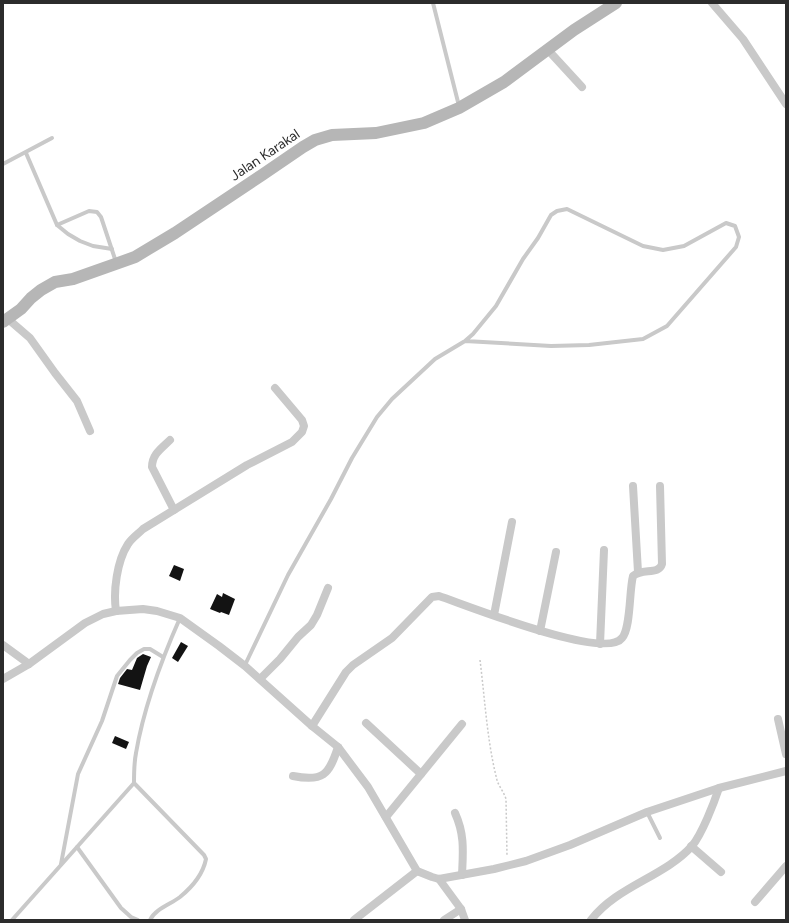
<svg xmlns="http://www.w3.org/2000/svg" width="789" height="923" viewBox="0 0 789 923" font-family="Figtree,sans-serif">
	<style>
		.building { fill: #131313 }
		.lines { fill: none; stroke-linecap: round; stroke-linejoin: round }
		.path { stroke: #c9c9c9; stroke-width: 1.5; stroke-dasharray: 2 2; stroke-linecap: butt }
		.service { stroke: #c9c9c9; stroke-width: 4 }
		.minor { stroke: #c9c9c9; stroke-width: 8 }
		.secondary { stroke: #b6b6b6; stroke-width: 12 }
		.labels { text-anchor: middle; dominant-baseline: central; stroke-width: 4; stroke-linejoin: round; paint-order: stroke }
		.street-label { font-size: 14px; fill: #2c2c2c; stroke: #fff }
	</style>
	<rect width="100%" height="100%" fill="#fff"/>
	<g class="building">
		<path d="M174,565l10,4 -4,12 -11,-5z"/>
		<path d="M223,593l12,6 -6,16 -8,-3 -1,1 -10,-4 7,-15 5,3z"/>
		<path d="M181,642l7,4 -10,16 -6,-4z"/>
		<path d="M143,654l8,3 -4,9 -7,24 -22,-6 2,-6 7,-9 5,1 5,-12z"/>
		<path d="M115,736l14,6 -3,7 -14,-6z"/>
	</g>
	<g class="lines">
		<path class="path" d="M480,660c5,40 7,81 17,120 2,7 7,12 9,19l1,57"/>
		<g class="service">
			<path d="M433,3l26,103"/>
			<path d="M26,153l31,72 11,9 12,7 13,5 19,3"/>
			<path d="M3,164l49,-26"/>
			<path d="M57,225l32,-14 8,1 4,5 15,45"/>
			<path d="M245,665l43,-90 43,-76 21,-41 25,-41 15,-18 43,-40 30,-18 8,-7 23,-28 27,-47 15,-21 13,-23 6,-4 10,-2 76,37 20,4 21,-4 42,-23 9,3 4,11 -3,10 -69,79 -24,13 -54,6 -38,1 -86,-5"/>
			<path d="M134,783l70,72 2,4c-3,15 -15,29 -26,38 -9,7 -25,12 -30,23"/>
			<path d="M647,812l13,26"/>
			<path d="M77,847l44,61 10,9 7,3"/>
			<path d="M61,864l17,-90 24,-53 15,-45 13,-16 7,-7 7,-4h6l13,8"/>
			<path d="M12,920l122,-137c0,-10 0,-20 2,-30 8,-47 25,-92 44,-135"/>
		</g>
		<g class="minor">
			<path d="M712,3l31,36 43,65"/>
			<path d="M548,50l34,37"/>
			<path d="M8,319l22,19 25,35 22,28 13,30"/>
			<path d="M170,440c-8,8 -18,14 -18,27l22,43"/>
			<path d="M633,486l5,86"/>
			<path d="M116,611c-3,-20 1,-50 12,-67 4,-6 10,-10 15,-15l104,-64 45,-23 10,-10 2,-6 -2,-6 -27,-32"/>
			<path d="M494,615l18,-93"/>
			<path d="M540,631l16,-79"/>
			<path d="M600,644l4,-94"/>
			<path d="M3,645l26,19"/>
			<path d="M3,679l26,-15 56,-41 18,-9 13,-3 27,-2 14,2 23,7 39,28 26,20 67,60 26,21 30,40 49,84 15,6 7,2 55,-10 32,-8 44,-16 77,-33 72,-24 67,-17"/>
			<path d="M260,679l20,-20 18,-22 13,-12 6,-10 11,-27"/>
			<path d="M778,719l8,35"/>
			<path d="M366,723l55,51"/>
			<path d="M312,726l34,-54 7,-7 39,-27 40,-41 7,-1c27,9 166,65 183,42 9,-10 7,-47 11,-62 9,-8 26,-1 29,-12l-2,-78"/>
			<path d="M293,776c30,6 36,-1 45,-29"/>
			<path d="M455,813c10,22 8,39 7,62"/>
			<path d="M386,817l76,-93"/>
			<path d="M691,846l30,26"/>
			<path d="M439,879l22,30 4,11"/>
			<path d="M755,902l31,-36"/>
			<path d="M354,920l63,-49"/>
			<path d="M444,920l17,-11"/>
			<path d="M591,920c26,-34 73,-43 101,-74 10,-12 22,-43 27,-58"/>
		</g>
		<path class="secondary" d="M3,322l18,-13 10,-11 10,-8 14,-8 18,-3 62,-22 40,-24 87,-58 41,-28 12,-7 17,-5 44,-2 48,-10 35,-15 45,-26 70,-52 42,-27"/>
	</g>
	<g class="labels">
		<g class="street-label">
			<text transform="translate(265 155) rotate(-34)">Jalan Karakal</text>
		</g>
	</g>
	<rect width="789" height="923" fill="none" stroke="#2c2c2c" stroke-width="8"/>
</svg>
